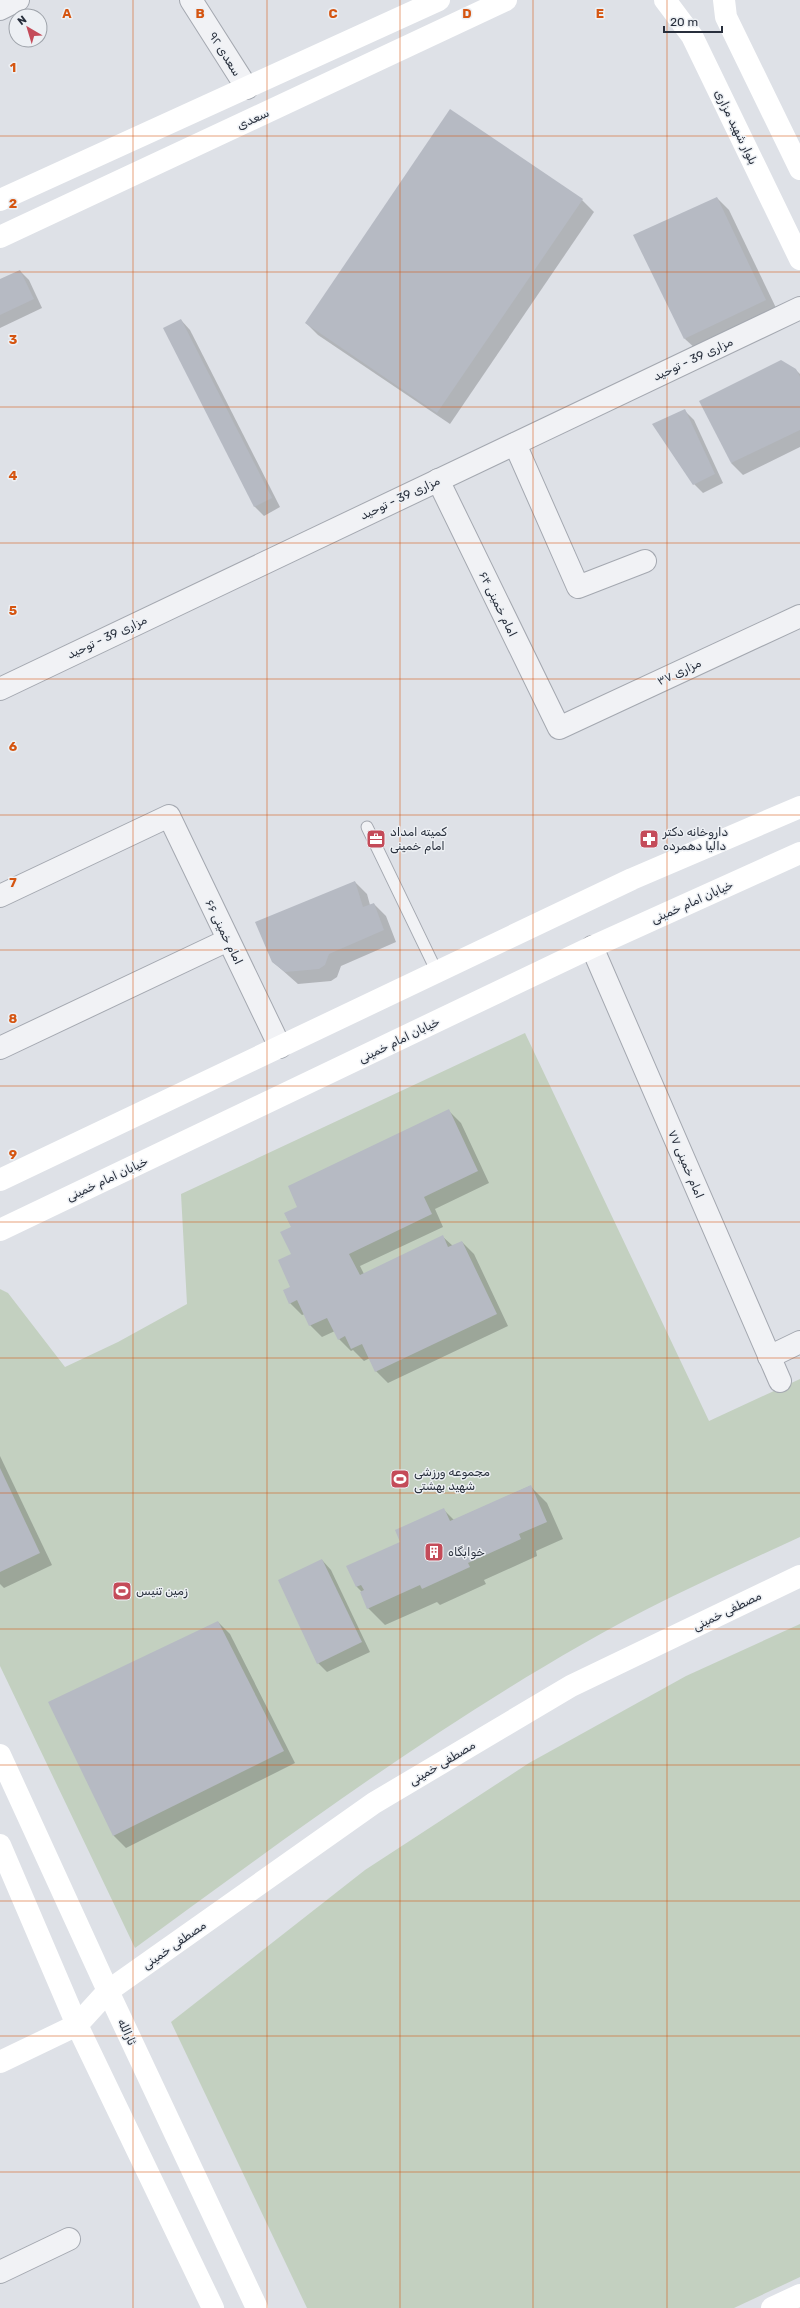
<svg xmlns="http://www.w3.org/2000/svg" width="800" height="2308" viewBox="0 0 800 2308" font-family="Rubik,'Noto Naskh Arabic',sans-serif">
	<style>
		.green { fill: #c3d0c0 }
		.shadow { fill: #0003 }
		.building { fill: #b6bac3 }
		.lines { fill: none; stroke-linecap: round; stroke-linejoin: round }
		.lane-casing { stroke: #a4a8b0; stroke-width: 13 }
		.street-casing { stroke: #a4a8b0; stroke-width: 24 }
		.lane { stroke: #f1f2f5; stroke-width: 11 }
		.street { stroke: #f1f2f5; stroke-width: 22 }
		.secondary { stroke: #fff; stroke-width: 22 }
		.grid { fill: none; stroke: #d55511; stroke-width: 1; stroke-opacity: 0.55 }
		.labels { text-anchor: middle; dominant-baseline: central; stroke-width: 3; stroke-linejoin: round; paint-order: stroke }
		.street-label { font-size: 12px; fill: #282f3c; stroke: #edf0f4 }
		.poi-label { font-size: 12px; fill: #282f3c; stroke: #edf0f4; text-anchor: start }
		.grid-label { font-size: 13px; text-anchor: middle; font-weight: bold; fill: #d55511; stroke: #edf0f4; stroke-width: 3; stroke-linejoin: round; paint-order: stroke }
	</style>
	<rect width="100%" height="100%" fill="#dee1e7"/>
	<g class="green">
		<path d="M525,1033l184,388 91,-42v158c-74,34 -149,67 -219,108 -156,89 -301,197 -446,303l-135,-282v-377l8,4 57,74 53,-25 69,-38 -6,-110z"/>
		<path d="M800,1624v653l-66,31h-427l-136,-286 194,-152 164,-107 157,-87z"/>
	</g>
	<g class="shadow">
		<path d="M717,198l12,12 49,102 -81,38 -12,-11z"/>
		<path d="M582,200l12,12 -144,212 -132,-89 -12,-12z"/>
		<path d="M20,271l9,9 13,28 -42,20v-48z"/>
		<path d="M181,320l9,10 90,177 -16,9 -9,-9 -90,-178z"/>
		<path d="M795,369l5,5v73l-57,28 -12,-12z"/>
		<path d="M685,411l9,9 29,63 -20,10 -9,-9z"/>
		<path d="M355,882l12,12 3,11 4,-1 12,12 10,26 -55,24 -4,11 -6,4 -33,3 -25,-22z"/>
		<path d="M449,1111l12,12 28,60 -54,26 8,18 -83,39 4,8 79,-37 10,9 9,-4 12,12 34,72 -120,57 -12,-12 -6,-13 -6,3 -11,-11 -2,1 -12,-12 -4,-8 -13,6 -12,-12 -5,-11 -3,1 -12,-12 2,-75 7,-21z"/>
		<path d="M0,1456l52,109 -48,23 -4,-4z"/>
		<path d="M530,1486l17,17 16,36 -27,12 1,5 -53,24 2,4 -46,21 -3,-3 -52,23 -17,-17 -6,-16 -5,-5 -9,-20 54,-25 42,-32 10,10z"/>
		<path d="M322,1560l9,10 39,82 -43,20 -9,-9z"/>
		<path d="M218,1622l12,12 65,129 -169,85 -12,-12 -64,-133z"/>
	</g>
	<g class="building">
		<path d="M450,109l133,90 -146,214 -132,-90z"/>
		<path d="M717,197l49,103 -82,39 -51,-104z"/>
		<path d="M20,270l14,29 -34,16v-36z"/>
		<path d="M181,319l91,179 -18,9 -91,-179z"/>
		<path d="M781,360l15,9 4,8v53l-69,33 -32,-62z"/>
		<path d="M685,409l30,65 -22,11 -41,-61z"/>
		<path d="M355,881l8,26 11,-4 10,27 -55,24 -4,11 -6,4 -34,3 -13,-10 -17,-40z"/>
		<path d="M449,1109l29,62 -54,26 8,17 -83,40 11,21 83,-40 5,12 14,-6 35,73 -122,58 -13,-28 -11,5 -6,-13 -7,4 -11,-22 -18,8 -12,-26 -8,4 -6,-14 7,-3 -12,-27 13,-6 -11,-22 11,-5 -7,-14 13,-6 -9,-21z"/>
		<path d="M0,1468l40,85 -40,19z"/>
		<path d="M531,1485l16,37 -28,12 2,5 -53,24 2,4 -48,22 -2,-4 -53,24 -7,-17 4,-2 -3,-5 -5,2 -10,-21 54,-24 -5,-12 49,-22 6,13z"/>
		<path d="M322,1559l40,83 -45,22 -39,-84z"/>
		<path d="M218,1621l66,130 -171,85 -65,-134z"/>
	</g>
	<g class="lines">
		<defs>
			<path id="lane" d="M367,827l70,145"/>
			<g id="street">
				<path d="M191,0l56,88"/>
				<path d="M0,9l18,-9"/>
				<path d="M515,444l63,143 67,-26"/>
				<path d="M438,480l121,248 241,-112"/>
				<path d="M0,689l800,-381"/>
				<path d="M0,896l169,-80 111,231"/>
				<path d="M592,947l188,434"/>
				<path d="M0,1048l228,-108"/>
				<path d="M769,1357l31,-15"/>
				<path d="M0,2272l69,-33"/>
			</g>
		</defs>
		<use href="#lane" class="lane-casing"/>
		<use href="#street" class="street-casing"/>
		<use href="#lane" class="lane"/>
		<use href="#street" class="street"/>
		<g class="secondary">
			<path d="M665,0l27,36 108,223"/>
			<path d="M724,0l2,17 74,152"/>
			<path d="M0,200l439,-200"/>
			<path d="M0,237l506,-237"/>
			<path d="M0,1180l632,-301 168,-72"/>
			<path d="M0,1230l592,-283 208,-94"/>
			<path d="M0,1755l108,236 149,317"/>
			<path d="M0,1845l77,180 136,283"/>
			<path d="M0,2062l77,-37 31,-34 266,-188 197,-117 229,-110"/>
			<path d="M772,2308l28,-13"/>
		</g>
	</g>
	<path class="grid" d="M133,0v2308M267,0v2308M400,0v2308M533,0v2308M667,0v2308M0,136h800M0,272h800M0,407h800M0,543h800M0,679h800M0,815h800M0,950h800M0,1086h800M0,1222h800M0,1358h800M0,1493h800M0,1629h800M0,1765h800M0,1901h800M0,2036h800M0,2172h800"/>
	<defs>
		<symbol id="office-square" viewBox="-11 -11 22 22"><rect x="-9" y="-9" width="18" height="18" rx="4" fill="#c44b59" stroke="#edf0f4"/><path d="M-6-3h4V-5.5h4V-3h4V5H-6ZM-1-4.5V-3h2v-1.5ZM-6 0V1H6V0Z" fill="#fff"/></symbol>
		<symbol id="pharmacy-square" viewBox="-11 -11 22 22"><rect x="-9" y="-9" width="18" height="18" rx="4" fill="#c44b59" stroke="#edf0f4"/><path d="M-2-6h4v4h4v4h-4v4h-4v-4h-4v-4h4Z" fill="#fff"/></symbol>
		<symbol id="stadium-square" viewBox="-11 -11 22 22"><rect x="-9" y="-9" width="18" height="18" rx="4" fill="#c44b59" stroke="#edf0f4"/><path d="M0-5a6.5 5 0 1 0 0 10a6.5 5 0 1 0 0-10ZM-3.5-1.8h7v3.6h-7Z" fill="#fff"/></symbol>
		<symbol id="building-square" viewBox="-11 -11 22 22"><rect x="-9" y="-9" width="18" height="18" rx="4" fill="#c44b59" stroke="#edf0f4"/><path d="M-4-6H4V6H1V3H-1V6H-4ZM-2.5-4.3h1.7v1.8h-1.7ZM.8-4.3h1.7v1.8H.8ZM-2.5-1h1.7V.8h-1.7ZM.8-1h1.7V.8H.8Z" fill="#fff"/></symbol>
	</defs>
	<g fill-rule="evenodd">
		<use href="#office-square" x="365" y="828" width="22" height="22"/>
		<use href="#pharmacy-square" x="638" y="828" width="22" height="22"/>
		<use href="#stadium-square" x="389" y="1468" width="22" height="22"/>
		<use href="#building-square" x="423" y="1541" width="22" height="22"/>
		<use href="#stadium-square" x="111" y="1580" width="22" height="22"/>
	</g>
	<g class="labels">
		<g class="street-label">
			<text transform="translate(225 54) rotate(58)">سعدی ۹۲</text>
			<text transform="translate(253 119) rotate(-25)">سعدی</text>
			<text transform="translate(736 127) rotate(64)">بلوار شهید مزاری</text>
			<text transform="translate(693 359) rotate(-25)">مزاری 39 - توحید</text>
			<text transform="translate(400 498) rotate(-25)">مزاری 39 - توحید</text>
			<text transform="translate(498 604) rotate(64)">امام خمینی ۶۴</text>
			<text transform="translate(107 637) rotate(-25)">مزاری 39 - توحید</text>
			<text transform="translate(679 672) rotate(-25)">مزاری ۳۷</text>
			<text transform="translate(692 902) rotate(-24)">خیابان امام خمینی</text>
			<text transform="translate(224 932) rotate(64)">امام خمینی ۶۶</text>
			<text transform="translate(399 1040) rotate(-26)">خیابان امام خمینی</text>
			<text transform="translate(686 1164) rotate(67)">امام خمینی ۷۷</text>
			<text transform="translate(107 1179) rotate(-25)">خیابان امام خمینی</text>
			<text transform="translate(727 1611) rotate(-26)">مصطفی خمینی</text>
			<text transform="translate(442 1763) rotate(-31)">مصطفی خمینی</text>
			<text transform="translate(174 1945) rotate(-35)">مصطفی خمینی</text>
			<text transform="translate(127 2032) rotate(65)">ثارالله</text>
		</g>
		<g class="poi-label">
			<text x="390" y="832">کمیته امداد<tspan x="390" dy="14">امام خمینی</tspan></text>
			<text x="663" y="832">داروخانه دکتر<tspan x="663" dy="14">دالیا دهمرده</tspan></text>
			<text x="414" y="1472">مجموعه ورزشی<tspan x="414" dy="14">شهید بهشتی</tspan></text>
			<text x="448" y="1552">خوابگاه</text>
			<text x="136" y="1591">زمین تنیس</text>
		</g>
	</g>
	<g class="grid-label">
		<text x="67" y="18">A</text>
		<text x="200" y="18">B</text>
		<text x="333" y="18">C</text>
		<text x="467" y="18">D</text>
		<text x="600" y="18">E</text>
		<text x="13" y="72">1</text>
		<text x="13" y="208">2</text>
		<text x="13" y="344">3</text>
		<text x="13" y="480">4</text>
		<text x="13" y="615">5</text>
		<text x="13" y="751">6</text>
		<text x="13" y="887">7</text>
		<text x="13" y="1023">8</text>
		<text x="13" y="1159">9</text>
	</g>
	<g transform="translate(28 28) rotate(322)"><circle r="19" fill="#edf0f4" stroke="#9ea3aa"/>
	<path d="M0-3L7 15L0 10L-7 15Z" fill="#c44b59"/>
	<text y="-6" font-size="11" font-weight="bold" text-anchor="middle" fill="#282f3c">N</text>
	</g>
	<path d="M664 26v6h58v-6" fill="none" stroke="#282f3c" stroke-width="2"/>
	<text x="670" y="26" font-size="12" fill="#282f3c" stroke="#edf0f4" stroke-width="3" paint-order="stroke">20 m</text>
</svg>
